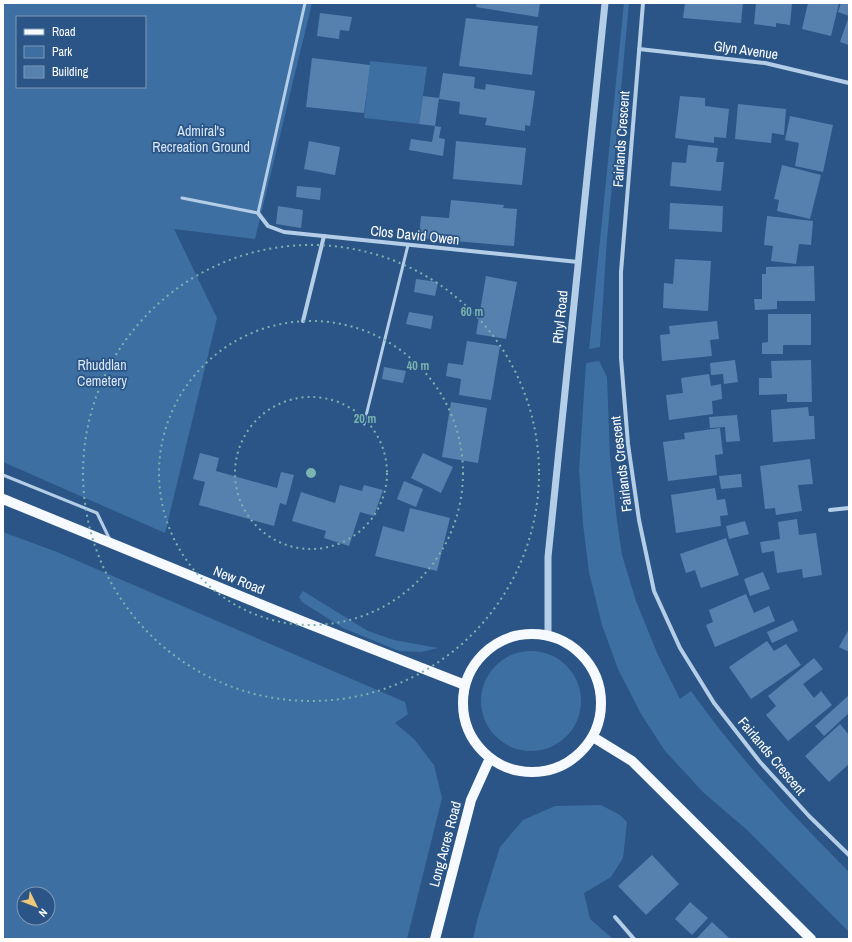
<svg xmlns="http://www.w3.org/2000/svg" width="852" height="942" viewBox="0 0 852 942" font-family="'Archivo Narrow',sans-serif">
	<style>
		.green { fill: #3e6fa2; fill-rule: evenodd }
		.building { fill: #5681af }
		.lines { fill: none; stroke-linecap: round; stroke-linejoin: round }
		.service { stroke: #b5cee7; stroke-width: 3 }
		.minor { stroke: #b5cee7; stroke-width: 4 }
		.tertiary { stroke: #b5cee7; stroke-width: 7 }
		.primary { stroke: #f6fafe; stroke-width: 10 }
		.ring { fill: none; stroke: #7bb4af; stroke-width: 2; stroke-dasharray: 2 4 }
		.labels { text-anchor: middle; dominant-baseline: central; stroke-width: 3.5; stroke-linejoin: round; paint-order: stroke }
		.street-label { font-size: 14px; fill: #fff; stroke: #2a5586 }
		.park-label { font-size: 14px; fill: #d8e7f6; stroke: #2a5586 }
		.centre { fill: #7bb4af; stroke: #2a5586; stroke-width: 2 }
		.ring-label { font-size: 12px; text-anchor: middle; font-weight: bold; fill: #7bb4af; stroke: #2a5586; stroke-width: 3.5; stroke-linejoin: round; paint-order: stroke }
	</style>
	<rect width="100%" height="100%" fill="#2a5586"/>
	<g class="green">
		<path d="M3,3h309l-57,236 -81,-10 43,89 -52,215 -162,-71zM17,17h128v70h-128z"/>
		<path d="M624,3h5l-22,236 -7,108 -11,2z"/>
		<path d="M370,61l57,6 -8,57 -55,-6z"/>
		<path d="M599,361l8,16 3,80 7,64 5,34 14,46 22,54 22,44 11,-8c47,66 101,124 158,181v60l-102,-102 -43,-37 -39,-42 -24,-37 -23,-45 -16,-44 -13,-53 -6,-48 -4,-54 7,-107z"/>
		<path d="M3,532l54,20 348,150 3,12 -13,9 19,16 20,26 8,33 -35,141h-404zM24,894h24v24h-24z"/>
		<path d="M303,591l65,40 26,9 44,8 -17,4 -22,-1 -56,-23 -41,-26 -3,-5z"/>
		<circle cx="531" cy="701" r="50"/>
		<path d="M601,805l19,10 7,7 -4,36 -12,19 -27,16 6,26 23,20h-140l5,-22 22,-70 23,-27 32,-14z"/>
	</g>
	<g class="building">
		<path d="M477,3h63l-2,14 -62,-10z"/>
		<path d="M685,3h58l-2,20 -58,-5z"/>
		<path d="M756,3h36l-2,22 -14,-2v4l-22,-3z"/>
		<path d="M808,3h31l-8,33 -29,-7z"/>
		<path d="M841,3h8v42l-9,-3 9,-26 -11,-4z"/>
		<path d="M320,13l32,4 -3,14 -9,-1 -1,9 -22,-3z"/>
		<path d="M466,18l72,8 -6,49 -73,-9z"/>
		<path d="M312,58l58,7 -6,48 -58,-6z"/>
		<path d="M443,73l32,4 -1,11 11,2 1,-6 49,7 -5,35 -5,-1v6l-40,-6 2,-7 -28,-4 1,-12 -21,-3z"/>
		<path d="M423,96l16,2 -4,28 -16,-2z"/>
		<path d="M680,96l25,2v8l24,3 -3,29 -12,-1v6l-39,-5z"/>
		<path d="M738,104l48,5 -2,26 -12,-2 -1,10 -36,-4z"/>
		<path d="M790,116l43,9 -10,47 -28,-6 4,-23 -14,-3z"/>
		<path d="M435,126l6,1 -2,11 6,1 -2,17 -34,-6 2,-11 21,3z"/>
		<path d="M309,141l31,6 -5,28 -31,-6z"/>
		<path d="M456,141l70,7 -4,37 -69,-6z"/>
		<path d="M688,145l30,3 -2,14h8l-3,29 -51,-5 2,-24 14,1z"/>
		<path d="M782,165l39,10 -11,44 -33,-8 2,-11 -5,-1z"/>
		<path d="M297,186l24,2 -1,12 -24,-3z"/>
		<path d="M451,200l53,5 -1,3 14,1 -3,37 -95,-8 2,-22 28,2z"/>
		<path d="M670,203l53,3 -1,26 -53,-3z"/>
		<path d="M278,206l25,4 -2,18 -25,-4z"/>
		<path d="M767,216l46,5 -2,24 -12,-1 -3,20 -25,-3 2,-15 -9,-1z"/>
		<path d="M675,259l36,2 -3,50 -45,-3 1,-25 9,1z"/>
		<path d="M814,266l1,35h-38v8l-22,1 -1,-11h8v-25h4v-7z"/>
		<path d="M486,276l31,6 -11,57 -30,-5z"/>
		<path d="M416,279l22,3 -3,14 -21,-4z"/>
		<path d="M409,312l24,4 -2,13 -25,-5z"/>
		<path d="M768,314h43v31h-28v9h-21v-11l6,-1z"/>
		<path d="M717,321l2,18 -9,1 2,16 -50,5 -2,-26 10,-1 -1,-8z"/>
		<path d="M467,341l33,5 -9,54 -32,-5 2,-16 -15,-3 2,-13 15,2z"/>
		<path d="M735,360l3,22 -14,2 -1,-10 -12,1 -1,-12z"/>
		<path d="M811,360l1,42h-25v-8l-28,1v-17h13l-1,-17z"/>
		<path d="M384,367l22,4 -3,12 -21,-4z"/>
		<path d="M709,374l2,12 10,-2 1,15 -10,2 1,13 -44,6 -3,-25 17,-2 -2,-15z"/>
		<path d="M451,402l36,6 -9,55 -36,-6z"/>
		<path d="M808,407l1,9h5l1,23 -42,3 -2,-32z"/>
		<path d="M737,415l3,26 -14,1 -1,-15 -15,1 -1,-11z"/>
		<path d="M720,428l3,26 -8,1 2,20 -49,6 -5,-39 22,-3 -1,-6z"/>
		<path d="M200,453l19,5 -3,13 61,17 4,-16 13,3 -8,30 -6,-2 -6,23 -75,-21 6,-23 -12,-3z"/>
		<path d="M423,453l30,14 -12,26 -30,-15z"/>
		<path d="M810,459l3,25 -15,1 4,26 -26,4 -1,-7 -10,1 -5,-43z"/>
		<path d="M741,474l1,13 -21,2 -2,-13z"/>
		<path d="M404,481l19,8 -7,18 -19,-8z"/>
		<path d="M340,485l22,6 2,-6 19,5 -9,26 -14,-4 -11,34 -25,-8 2,-7 -34,-10 9,-29 34,11z"/>
		<path d="M715,488l2,12 8,-1 3,16 -8,1 1,10 -45,7 -5,-38z"/>
		<path d="M410,508l40,10 -13,53 -62,-15 8,-30 21,6z"/>
		<path d="M797,519l2,16 17,-2 6,42 -19,3 -1,-9 -25,4 -3,-22 -12,2 -2,-11 20,-3 -2,-17z"/>
		<path d="M745,521l4,13 -20,5 -3,-13z"/>
		<path d="M726,538l13,37 -38,13 -6,-18 -9,3 -6,-19z"/>
		<path d="M763,572l7,17 -20,7 -6,-17z"/>
		<path d="M746,594l8,19 15,-7 6,15 -60,26 -9,-22 7,-3 -4,-12z"/>
		<path d="M793,620l5,11 -26,12 -5,-11z"/>
		<path d="M849,629v23l-10,-5z"/>
		<path d="M767,641l7,10 12,-7 15,21 -50,34 -22,-32z"/>
		<path d="M814,658l9,11 -20,15 11,14 7,-7 11,14 -44,36 -22,-26 10,-9 -8,-10z"/>
		<path d="M849,695v18l-25,23 -9,-10z"/>
		<path d="M840,724l9,11v29l-20,18 -24,-26z"/>
		<path d="M652,855l27,29 -33,31 -28,-29z"/>
		<path d="M690,902l18,16 -16,17 -17,-16z"/>
		<path d="M712,922l17,16v1h-33z"/>
	</g>
	<g class="lines">
		<g class="service">
			<path d="M182,198l76,15 47,-210"/>
			<path d="M364,424l44,-179"/>
			<path d="M3,475l94,38 13,27"/>
		</g>
		<g class="minor">
			<path d="M643,3l-22,269v86l7,86 11,76 15,71 26,57 34,55 46,59 49,54 40,39"/>
			<path d="M639,49l126,14 84,20"/>
			<path d="M258,213l10,13 16,6 294,30"/>
			<path d="M303,321l21,-85"/>
			<path d="M830,510l19,-2"/>
			<path d="M615,917l19,22"/>
		</g>
		<path class="tertiary" d="M548,634v-77l57,-554"/>
		<g class="primary">
			<path d="M3,499l301,123 161,63"/>
			<circle cx="532" cy="703" r="69"/>
			<path d="M593,737l39,24 179,178"/>
			<path d="M435,939l36,-139 19,-42"/>
		</g>
	</g>
	<g class="ring">
		<circle cx="311" cy="473" r="76"/>
		<circle cx="311" cy="473" r="152"/>
		<circle cx="311" cy="473" r="228"/>
	</g>
	<g class="labels">
		<g class="street-label">
			<text transform="translate(746 50) rotate(8)">Glyn Avenue</text>
			<text transform="translate(621 139) rotate(-86)">Fairlands Crescent</text>
			<text transform="translate(415 235) rotate(6)">Clos David Owen</text>
			<text transform="translate(560 317) rotate(-84)">Rhyl Road</text>
			<text transform="translate(621 464) rotate(-97)">Fairlands Crescent</text>
			<text transform="translate(239 580) rotate(22)">New Road</text>
			<text transform="translate(772 756) rotate(50)">Fairlands Crescent</text>
			<text transform="translate(445 844) rotate(-75)">Long Acres Road</text>
		</g>
		<g class="park-label">
			<text x="201" y="131">Admiral's<tspan x="201" dy="16">Recreation Ground</tspan></text>
			<text x="102" y="365">Rhuddlan<tspan x="102" dy="16">Cemetery</tspan></text>
		</g>
	</g>
	<circle cx="311" cy="473" r="6" class="centre"/>
	<g class="ring-label">
		<text x="472" y="316">60 m</text>
		<text x="418" y="370">40 m</text>
		<text x="365" y="423">20 m</text>
	</g>
	<rect width="852" height="942" fill="none" stroke="#ffffff" stroke-width="8"/>
	<rect x="16" y="16" width="130" height="72" fill="#2a5586" stroke="#7f99b6"/>
	<rect x="24" y="29" width="20" height="6" fill="#f6fafe" stroke="#7f99b6"/>
	<text x="52" y="36" font-size="12" fill="#ffffff">Road</text>
	<rect x="24" y="46" width="20" height="12" fill="#3e6fa2" stroke="#7f99b6"/>
	<text x="52" y="56" font-size="12" fill="#ffffff">Park</text>
	<rect x="24" y="66" width="20" height="12" fill="#5681af" stroke="#7f99b6"/>
	<text x="52" y="76" font-size="12" fill="#ffffff">Building</text>
	<g transform="translate(36 906) rotate(133)"><circle r="19" fill="#2a5586" stroke="#7f99b6"/>
	<path d="M0-3L7 15L0 10L-7 15Z" fill="#eec97c"/>
	<text y="-6" font-size="11" font-weight="bold" text-anchor="middle" fill="#ffffff">N</text>
	</g>
</svg>
